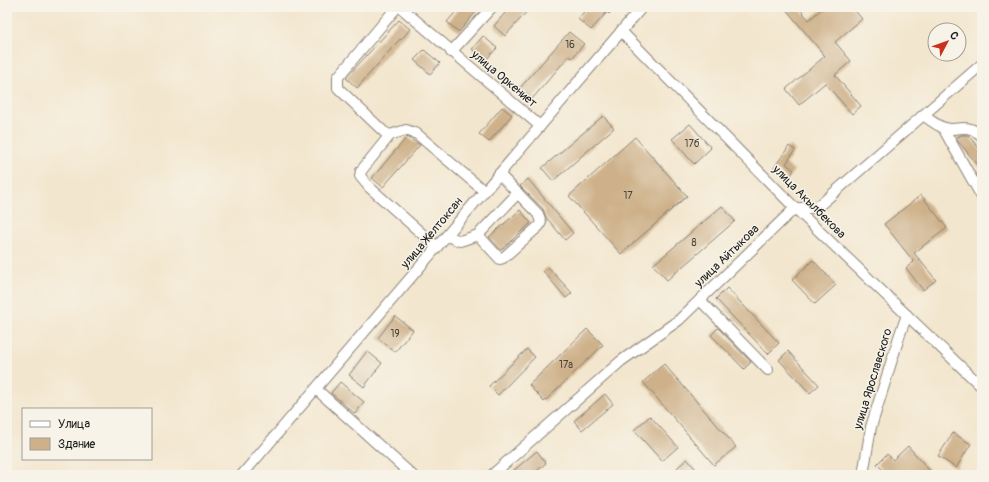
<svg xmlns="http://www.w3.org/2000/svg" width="989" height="482" viewBox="0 0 989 482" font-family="Pangolin,sans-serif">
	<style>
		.building { fill: #ceb18a }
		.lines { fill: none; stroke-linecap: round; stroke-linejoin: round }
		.minor-casing { stroke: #888175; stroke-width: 12 }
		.minor { stroke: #fff; stroke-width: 10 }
		.labels { text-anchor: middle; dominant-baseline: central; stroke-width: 3; stroke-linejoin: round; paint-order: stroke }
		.number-label { font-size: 10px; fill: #484138 }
		.street-label { font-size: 12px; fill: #1c1c1c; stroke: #f7f3e8 }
	</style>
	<rect width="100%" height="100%" fill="#f7f3e8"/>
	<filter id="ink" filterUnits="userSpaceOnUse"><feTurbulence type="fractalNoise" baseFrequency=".025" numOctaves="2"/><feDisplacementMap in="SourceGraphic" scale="8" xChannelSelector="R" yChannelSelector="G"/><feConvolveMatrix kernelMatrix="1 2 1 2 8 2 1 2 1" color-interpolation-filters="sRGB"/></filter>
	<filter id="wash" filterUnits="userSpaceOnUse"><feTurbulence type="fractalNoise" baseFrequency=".012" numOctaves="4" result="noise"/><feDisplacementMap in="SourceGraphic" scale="16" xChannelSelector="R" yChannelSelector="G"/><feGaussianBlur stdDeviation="0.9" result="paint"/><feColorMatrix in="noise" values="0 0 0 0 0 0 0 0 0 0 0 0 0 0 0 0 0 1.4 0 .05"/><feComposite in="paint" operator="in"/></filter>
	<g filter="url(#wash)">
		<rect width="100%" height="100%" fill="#f3e6ce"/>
		<g id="blocks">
			<g class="building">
				<path d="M460,7h20l-21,25 -12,-10z"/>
				<path d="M510,7h21l-26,29 -11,-10z"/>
				<path d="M588,7h27l-6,7 -2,-2 -16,18 -13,-11z"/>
				<path d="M784,7h14l11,13 15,-13h28l10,12 -27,23 16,19 -16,14 26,31 -9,8 -27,-31 -26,22 -13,-16 39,-33z"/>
				<path d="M399,20l11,9 -9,11 -1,-1 -43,49 -11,-10z"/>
				<path d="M569,32l15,12 -12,14 -3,-2 -37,43 -12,-11z"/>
				<path d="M483,36l14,12 -12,13 -13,-12z"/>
				<path d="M424,50l16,13 -10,11 -16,-14z"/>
				<path d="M502,107l10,8 -23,27 -10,-8z"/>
				<path d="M603,116l11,12 -61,53 -11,-13z"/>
				<path d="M690,124l21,24 -17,16 -22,-25z"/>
				<path d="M961,135h7l14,17v18l-25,-30 -1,-2z"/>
				<path d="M407,137l13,8 -37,42 -11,-9z"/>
				<path d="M635,137l52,59 -66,58 -52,-58z"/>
				<path d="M789,146l6,4 -9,14 8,6 -6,9 -14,-11z"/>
				<path d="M528,179l45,54 -8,7 -19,-23 -3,-8 -23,-23z"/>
				<path d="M921,195l26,33 -33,25 22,27 -13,10 -17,-22 8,-6 -30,-38z"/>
				<path d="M722,206l13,15 -68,59 -14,-15z"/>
				<path d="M520,210l11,13 -30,27 -12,-13z"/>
				<path d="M813,260l23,25 -21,19 -23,-24z"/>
				<path d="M548,267l24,26 -6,5 -23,-27z"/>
				<path d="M727,288l52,55 -11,11 -52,-55z"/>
				<path d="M395,316l18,14 -18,22 -17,-14z"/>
				<path d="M718,328l33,34 -7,7 -33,-34z"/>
				<path d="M587,329l16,16 -59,57 -15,-17z"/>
				<path d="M527,349l8,8 -37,38 -9,-9z"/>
				<path d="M367,351l15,12 -18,24 -15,-12z"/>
				<path d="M788,351l31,34 -9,8 -31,-33z"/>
				<path d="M664,364l72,83 -22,18 -71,-83z"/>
				<path d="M340,382l24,20 -9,12 -24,-21z"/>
				<path d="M605,394l8,10 -31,26 -8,-9z"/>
				<path d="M650,416l28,31 -16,14 -28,-31z"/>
				<path d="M953,433l18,11 -15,24 -18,-12z"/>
				<path d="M908,446l23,26 -3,3h-40l-11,-11 10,-10 6,6z"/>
				<path d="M537,451l9,12 -14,12h-14l-4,-5z"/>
				<path d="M687,459l14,16h-17l-7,-7z"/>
			</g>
		</g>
	</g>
	<g filter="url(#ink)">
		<use href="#blocks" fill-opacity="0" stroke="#888175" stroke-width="1"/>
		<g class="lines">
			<defs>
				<g id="minor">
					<path d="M397,7l-59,70v11l46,44 6,3 16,-5 11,4 67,57"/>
					<path d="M400,7l140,119"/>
					<path d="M621,31l174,177 187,179"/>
					<path d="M451,52l41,-45"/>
					<path d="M923,115c6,4 13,10 19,12 15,7 22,-7 40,9"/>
					<path d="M943,128l39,69"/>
					<path d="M390,135l-29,36 -1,5 9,11 68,60"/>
					<path d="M478,235l40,-42"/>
					<path d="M447,236l13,5 18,-6 22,24 3,-1 36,-32 2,-4 -3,-8 -39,-40"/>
					<path d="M700,300l68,70"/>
					<path d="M316,389l96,86"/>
					<path d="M242,475l400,-468"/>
					<path d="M492,475l129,-114 58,-41 116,-112h18l8,-4 161,-140"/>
					<path d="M863,475l8,-48 29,-93 7,-19"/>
				</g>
			</defs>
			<use href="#minor" class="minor-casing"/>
			<use href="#minor" class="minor"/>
		</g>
	</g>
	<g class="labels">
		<g class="number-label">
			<text x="570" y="45">16</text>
			<text x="692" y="144">17б</text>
			<text x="628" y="196">17</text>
			<text x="694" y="243">8</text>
			<text x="395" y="334">19</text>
			<text x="566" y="365">17а</text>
		</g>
		<g class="street-label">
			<text transform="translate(504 79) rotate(40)">улица Оркениет</text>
			<text transform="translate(809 202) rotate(45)">улица Акылбекова</text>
			<text transform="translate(432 233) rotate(-50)">улица Желтоксан</text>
			<text transform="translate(727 256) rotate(-44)">улица Айтыкова</text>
			<text transform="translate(873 379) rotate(-73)">улица Ярославского</text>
		</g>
	</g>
	<rect width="989" height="482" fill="none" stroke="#f7f3e8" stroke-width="24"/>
	<rect x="22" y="408" width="130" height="52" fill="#f7f3e8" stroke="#9f9d96"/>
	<rect x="30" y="421" width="20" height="6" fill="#ffffff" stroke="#9f9d96"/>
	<text x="58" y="428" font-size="12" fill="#1c1c1c">Улица</text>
	<rect x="30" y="438" width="20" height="12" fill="#ceb18a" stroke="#9f9d96"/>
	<text x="58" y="448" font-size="12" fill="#1c1c1c">Здание</text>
	<g transform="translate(947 42) rotate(49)"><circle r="19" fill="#f7f3e8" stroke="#9f9d96"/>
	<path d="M0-3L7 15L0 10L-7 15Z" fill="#c8321e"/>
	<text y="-6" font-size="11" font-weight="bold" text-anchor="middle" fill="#1c1c1c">С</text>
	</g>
</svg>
